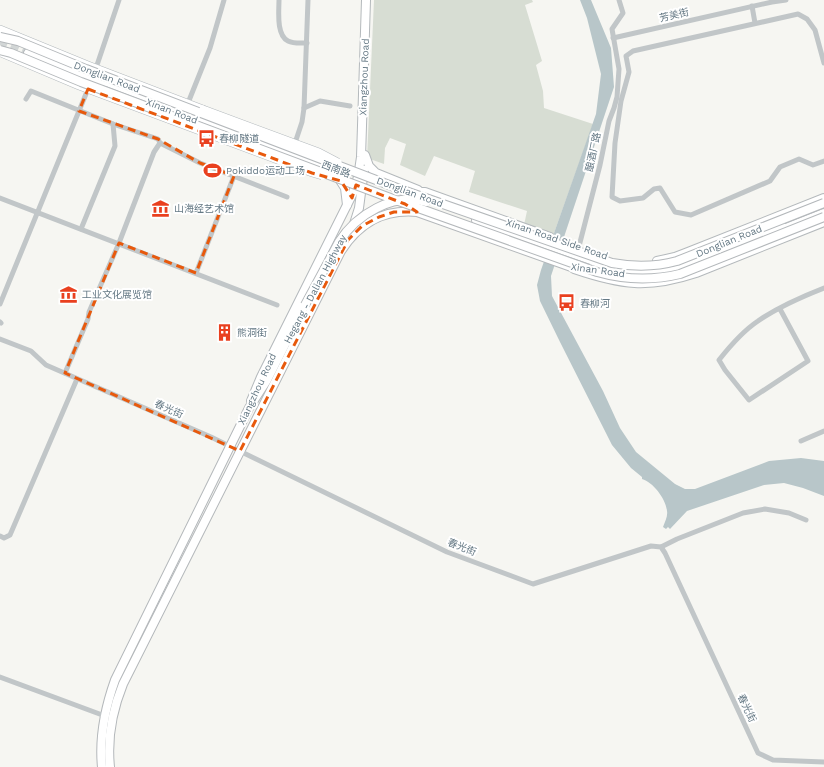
<svg xmlns="http://www.w3.org/2000/svg" width="824" height="767" viewBox="0 0 824 767" font-family="'Work Sans','Noto Sans SC',sans-serif">
	<style>
		.green { fill: #d7ddd3 }
		.water { fill: #b8c6c9 }
		.lines { fill: none; stroke-linecap: round; stroke-linejoin: round }
		.primary-tunnel { stroke: #d2d6d6; stroke-width: 8; stroke-dasharray: 8 4; stroke-linecap: butt }
		.secondary-casing { stroke: #b3b9bd; stroke-width: 8 }
		.primary-casing { stroke: #b4b9bc; stroke-width: 10 }
		.trunk-casing { stroke: #b4b8bb; stroke-width: 10 }
		.minor { stroke: #c1c6c8; stroke-width: 5 }
		.secondary { stroke: #fff; stroke-width: 7 }
		.primary { stroke: #fff; stroke-width: 8 }
		.trunk { stroke: #fff; stroke-width: 8 }
		.secondary-bridge-casing { stroke: #b3b9bd; stroke-width: 8; stroke-linecap: butt }
		.trunk-bridge-casing { stroke: #b4b8bb; stroke-width: 10; stroke-linecap: butt }
		.secondary-bridge { stroke: #fff; stroke-width: 7 }
		.trunk-bridge { stroke: #fff; stroke-width: 8 }
		.marked { fill: none; stroke: #e8590c; stroke-width: 3; stroke-dasharray: 8 5; stroke-linejoin: round }
		.labels { text-anchor: middle; dominant-baseline: central; stroke-width: 4; stroke-linejoin: round; paint-order: stroke }
		.street-label { font-size: 10px; fill: #647884; stroke: #fff }
		.poi-label { font-size: 10px; fill: #647884; stroke: #fff; text-anchor: start }
	</style>
	<rect width="100%" height="100%" fill="#f6f6f2"/>
	<path class="green" d="M374,0h158l1,2 -8,3 17,56 -6,4 7,26 1,17 49,16 -40,112 -29,-11 3,-14 -58,-19 6,-21 -41,-15 -9,20 -25,-11 6,-21 -16,-6 -5,10 -1,16 -17,-6z"/>
	<path class="water" d="M580,0h11l20,48 3,39 -63,189 1,20 51,95 17,37 16,24 39,32 10,5h10l74,-28 32,-3 23,3v35l-21,-8 -19,-5 -20,2 -77,26 -17,18 -2,-2 -2,2 -3,-2c2,-5 5,-11 4,-16 -1,-12 -14,-29 -25,-32v-2l-11,-9 -19,-23 -52,-103 -20,-41 -3,-16 4,-15 55,-156 5,-40 -14,-56z"/>
	<g class="lines">
		<path class="primary-tunnel" d="M0,41l28,12"/>
		<defs>
			<g id="secondary">
				<path d="M0,29l88,36 115,44"/>
				<path d="M1,53l78,33 91,34"/>
			</g>
			<g id="primary">
				<path d="M28,53l60,25"/>
				<path d="M83,76l26,7 227,86"/>
				<path d="M365,155l4,11 7,7 42,17"/>
				<path d="M338,177l7,11 2,17"/>
				<path d="M411,192h14l125,45"/>
				<path d="M353,227l6,-19 5,-38"/>
				<path d="M657,261l18,-4 13,-5 136,-54"/>
				<path d="M574,269c47,16 74,20 122,4l128,-51"/>
				<path d="M251,401l10,-24 92,-184 5,-16 3,-20 5,-157"/>
			</g>
			<g id="trunk">
				<path d="M476,220l135,47c20,4 38,5 58,1"/>
				<path d="M776,232l48,-19"/>
				<path d="M687,262l94,-37"/>
				<path d="M662,274l33,-10"/>
				<path d="M102,767c-3,-30 3,-59 13,-87l134,-272 18,-28 38,-75"/>
				<path d="M110,767c-3,-29 2,-56 13,-83l218,-433c18,-28 42,-42 76,-39l157,56h24l17,4"/>
			</g>
		</defs>
		<use href="#secondary" class="secondary-casing"/>
		<use href="#primary" class="primary-casing"/>
		<use href="#trunk" class="trunk-casing"/>
		<g class="minor">
			<path d="M279,0c0,11 -3,35 9,41 6,3 13,2 19,2"/>
			<path d="M752,6l3,17"/>
			<path d="M613,38l159,-36 14,-2"/>
			<path d="M824,63l-9,-33 -8,-11 -9,-5 -165,37 -7,5 3,16 -8,29 -6,42 -3,54 8,4 23,-3 11,-9 6,-1 15,24 16,3 79,-34 10,-14 19,-8 14,6 11,-4"/>
			<path d="M96,68l23,-68"/>
			<path d="M26,99l5,-8 82,33 45,15 2,4 40,20 87,34"/>
			<path d="M188,103l22,-55 14,-48"/>
			<path d="M304,108l16,-7 30,5"/>
			<path d="M294,146l8,-24 2,-14 4,-108"/>
			<path d="M0,198l277,107"/>
			<path d="M81,229l34,-83 -2,-22"/>
			<path d="M577,254l23,-89 9,-44 5,-13 3,-11 2,-28 -7,-40 11,-16 -4,-13"/>
			<path d="M196,273l38,-97"/>
			<path d="M0,304l88,-215"/>
			<path d="M780,309l28,52 -59,39 -24,-30 -6,-10c11,-14 24,-29 39,-39 20,-14 43,-24 66,-33"/>
			<path d="M0,322l1,1"/>
			<path d="M0,339l31,12 15,14 165,72 236,115 86,32 118,-38 10,1 4,6 93,200 15,7 51,2"/>
			<path d="M65,373l23,-54 1,-7 30,-69 35,-91 6,-9"/>
			<path d="M801,441l23,-10"/>
			<path d="M0,536l4,2 6,-3 67,-156"/>
			<path d="M661,547l16,-8 66,-26 22,-4 24,4 17,7"/>
			<path d="M0,677l105,39"/>
		</g>
		<use href="#secondary" class="secondary"/>
		<use href="#primary" class="primary"/>
		<use href="#trunk" class="trunk"/>
		<defs>
			<g id="secondary-bridge">
				<path d="M203,109l116,43 19,10"/>
				<path d="M170,120l142,53 10,3"/>
			</g>
			<g id="trunk-bridge">
				<path d="M0,37l18,4 68,28 311,119 215,75c22,4 43,4 65,-2l147,-58"/>
				<path d="M0,50l11,3 70,29 312,117 204,73c28,8 54,9 83,2l144,-57"/>
				<path d="M305,305l34,-63c17,-27 54,-50 87,-40"/>
			</g>
		</defs>
		<use href="#secondary-bridge" class="secondary-bridge-casing"/>
		<use href="#trunk-bridge" class="trunk-bridge-casing"/>
		<use href="#secondary-bridge" class="secondary-bridge"/>
		<use href="#trunk-bridge" class="trunk-bridge"/>
	</g>
	<path class="marked" d="M88,89l224,84 29,8 11,17 4,-13 49,19 12,8h-23l-15,5 -17,9 -14,14 -108,211 -175,-78 54,-130 77,30 38,-97 -34,-13 -42,-24 -79,-28z"/>
	<defs>
		<symbol id="bus-bare" viewBox="-9 -9 18 18"><path d="M-5-6H5V4H4V6H2V4H-2V6H-4V4H-5ZM-3.5-4V0h7V-4ZM-3.5 1.2v1.5H-2V1.2ZM2 1.2v1.5H3.5V1.2Z" fill="#e9401f" stroke="#fff" stroke-width="2.5" paint-order="stroke"/></symbol>
		<symbol id="stadium-bare" viewBox="-9 -9 18 18"><path d="M0-5a6.5 5 0 1 0 0 10a6.5 5 0 1 0 0-10ZM-3.5-1.8h7v3.6h-7Z" fill="#e9401f" stroke="#fff" stroke-width="2.5" paint-order="stroke"/></symbol>
		<symbol id="museum-bare" viewBox="-9 -9 18 18"><path d="M0-6L6-3V-2H-6V-3ZM-5-1h2V3h-2ZM-1-1h2V3h-2ZM3-1h2V3H3ZM-6 4H6V6H-6Z" fill="#e9401f" stroke="#fff" stroke-width="2.5" paint-order="stroke"/></symbol>
		<symbol id="building-bare" viewBox="-9 -9 18 18"><path d="M-4-6H4V6H1V3H-1V6H-4ZM-2.5-4.3h1.7v1.8h-1.7ZM.8-4.3h1.7v1.8H.8ZM-2.5-1h1.7V.8h-1.7ZM.8-1h1.7V.8H.8Z" fill="#e9401f" stroke="#fff" stroke-width="2.5" paint-order="stroke"/></symbol>
	</defs>
	<g fill-rule="evenodd">
		<use href="#bus-bare" x="194" y="126" width="25" height="25"/>
		<use href="#stadium-bare" x="200" y="158" width="25" height="25"/>
		<use href="#museum-bare" x="148" y="196" width="25" height="25"/>
		<use href="#museum-bare" x="56" y="282" width="25" height="25"/>
		<use href="#bus-bare" x="554" y="290" width="25" height="25"/>
		<use href="#building-bare" x="212" y="320" width="25" height="25"/>
	</g>
	<g class="labels">
		<g class="street-label">
			<text transform="translate(674 15) rotate(-13)">芳美街</text>
			<text transform="translate(107 77) rotate(21)">Donglian Road</text>
			<text transform="translate(364 77) rotate(-88)">Xiangzhou Road</text>
			<text transform="translate(172 111) rotate(21)">Xinan Road</text>
			<text transform="translate(593 152) rotate(-78)">酿酒厂路</text>
			<text transform="translate(336 169) rotate(21)">西南路</text>
			<text transform="translate(410 192) rotate(20)">Donglian Road</text>
			<text transform="translate(557 239) rotate(19)">Xinan Road Side Road</text>
			<text transform="translate(729 241) rotate(-22)">Donglian Road</text>
			<text transform="translate(598 270) rotate(8)">Xinan Road</text>
			<text transform="translate(315 289) rotate(-62)">Hegang - Dalian Highway</text>
			<text transform="translate(257 389) rotate(-65)">Xiangzhou Road</text>
			<text transform="translate(169 409) rotate(24)">春光街</text>
			<text transform="translate(462 547) rotate(22)">春光街</text>
			<text transform="translate(747 708) rotate(65)">春光街</text>
		</g>
		<g class="poi-label">
			<text x="219" y="138">春柳隧道</text>
			<text x="226" y="170">Pokiddo运动工场</text>
			<text x="174" y="208">山海经艺术馆</text>
			<text x="82" y="294">工业文化展览馆</text>
			<text x="580" y="303">春柳河</text>
			<text x="237" y="332">熊洞街</text>
		</g>
	</g>
</svg>
